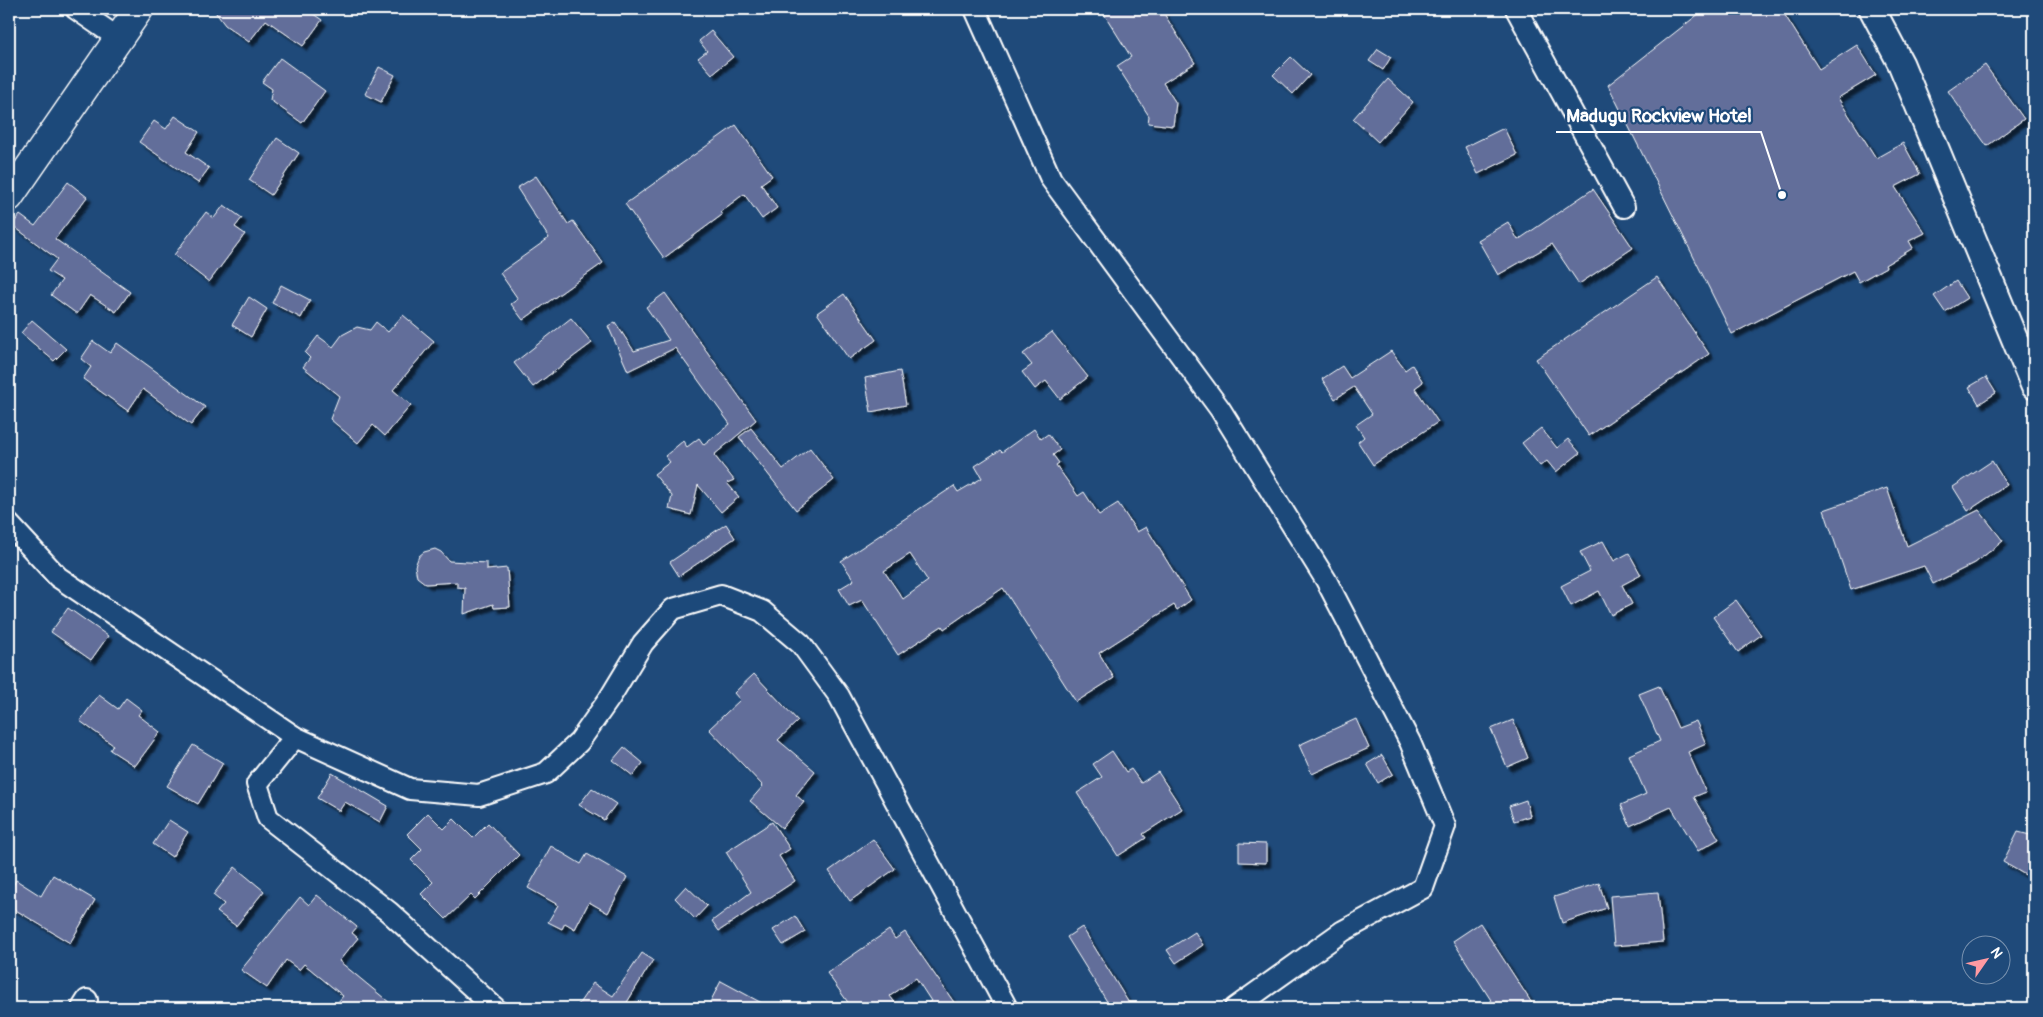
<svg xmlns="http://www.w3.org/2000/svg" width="2043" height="1017" viewBox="0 0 2043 1017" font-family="Pangolin,sans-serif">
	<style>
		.building { fill: #626e9a; stroke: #fff; fill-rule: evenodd; filter: url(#shadow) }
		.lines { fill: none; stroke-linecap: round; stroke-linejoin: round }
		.minor-casing { stroke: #fff; stroke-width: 24 }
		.tertiary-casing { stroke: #fff; stroke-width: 29 }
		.secondary-casing { stroke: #fff; stroke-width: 31 }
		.minor { stroke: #1f4a7a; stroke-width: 20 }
		.tertiary { stroke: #1f4a7a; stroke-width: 25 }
		.secondary { stroke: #1f4a7a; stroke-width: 28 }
		.leader { fill: none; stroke: #fff; stroke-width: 2 }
		.callout-dot { fill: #fff; stroke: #1f4a7a; stroke-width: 2 }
		.callout-label { font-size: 19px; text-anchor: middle; font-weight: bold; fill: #fff; stroke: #1f4a7a; stroke-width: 4.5; stroke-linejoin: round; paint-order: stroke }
	</style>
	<defs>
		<filter id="shadow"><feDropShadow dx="4.5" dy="4.5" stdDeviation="1" flood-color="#0009"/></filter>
	</defs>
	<rect width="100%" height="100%" fill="#1f4a7a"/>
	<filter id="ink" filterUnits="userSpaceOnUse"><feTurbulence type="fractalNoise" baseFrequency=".02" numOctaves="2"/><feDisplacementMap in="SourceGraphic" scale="10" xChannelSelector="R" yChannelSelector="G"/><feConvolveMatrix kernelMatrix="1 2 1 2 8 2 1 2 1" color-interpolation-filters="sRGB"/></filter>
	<g filter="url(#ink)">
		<g class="building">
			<path d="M213,9h93l16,11 -19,26 -37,-26 -17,22 -24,-17z"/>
			<path d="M1101,9h60l34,54 -32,20 13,20 -3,23 -25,-3 1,-7 -32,-50 14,-9z"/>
			<path d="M1705,9h76l38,60 38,-24 19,30 -38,23 38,60 27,-15 17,31 -25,13 30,46 -16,8 4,7 -28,17 1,2 -27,15 -6,-11 -121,63 -124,-249z"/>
			<path d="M711,31l22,26 -21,17 -14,-16 9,-7 -8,-10z"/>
			<path d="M1378,49l13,8 -8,13 -14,-9z"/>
			<path d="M1291,57l19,18 -17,19 -20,-19z"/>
			<path d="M280,58l45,33 -23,32 -32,-23 2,-11 -10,-7z"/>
			<path d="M1985,65l39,54 -37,27 -39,-55z"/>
			<path d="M379,67l16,8 -14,27 -16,-8z"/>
			<path d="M1388,79l25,23 -35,40 -25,-23z"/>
			<path d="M175,116l24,16 -13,20 23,16 -11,15 -59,-41 15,-21 12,8z"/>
			<path d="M736,125l36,51 -11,8 16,24 -15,11 -18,-25 -24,18 2,3 -58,43 -39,-54z"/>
			<path d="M1504,128l13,27 -39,19 -13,-27z"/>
			<path d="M277,138l22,15 -28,42 -22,-15z"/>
			<path d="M536,176l32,48 5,-3 30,42 -80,57 -12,-16 7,-5 -18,-26 49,-35 -32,-50z"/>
			<path d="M68,182l19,15 -32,42 75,53 -14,20 -26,-17 -13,19 -26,-19 11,-15 -14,-9 9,-12 -45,-34 8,-10 15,11z"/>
			<path d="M1593,189l40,59 -54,36 -27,-40 -54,31 -20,-35 30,-18 10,18z"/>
			<path d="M224,205l18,13 -7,9 10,7 -36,48 -35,-27 32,-43 8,6z"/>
			<path d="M1657,277l52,77 -120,82 -53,-77z"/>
			<path d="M1956,281l11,17 -22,14 -11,-16z"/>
			<path d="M281,285l29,15 -9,18 -29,-15z"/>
			<path d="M665,293l91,127 -42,35 20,25 -7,3 12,14 -18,15 -23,-27 -7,30 -22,-6 3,-13 -18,-22 16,-12 -5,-6 18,-15 4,6 12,-9 5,7 26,-21 -55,-76 -47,23 -20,-45 7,-4 19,29 35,-11 -23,-33z"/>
			<path d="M844,294l32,46 -27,19 -32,-46z"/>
			<path d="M249,297l18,12 -16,28 -19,-12z"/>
			<path d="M403,315l31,26 -41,49 18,15 -26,31 -12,-11 -15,18 -28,-24 9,-23 -36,-29 7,-9 -5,-5 13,-17 15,11 9,-12 15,-8 13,3 6,-8 12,10z"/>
			<path d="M571,318l21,25 -59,44 -19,-24z"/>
			<path d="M32,320l34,29 -12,12 -33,-28z"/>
			<path d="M1052,332l36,45 -28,22 -14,-18 -11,8 -13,-17 10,-7 -9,-11z"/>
			<path d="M93,341l17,12 7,-10 88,64 -14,18 -48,-36 -15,22 -45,-32 8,-12 -10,-8z"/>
			<path d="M1391,351l14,19 7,-5 11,17 -8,6 23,34 -65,43 -15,-23 6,-5 -8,-12 16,-11 -18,-27 -19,12 -13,-20 20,-13 8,12z"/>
			<path d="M900,371l6,34 -35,7 -6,-34z"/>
			<path d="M1986,377l10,16 -17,11 -10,-17z"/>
			<path d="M751,428l32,41 27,-21 24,32 -38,30 -57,-73z"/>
			<path d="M1541,428l16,20 11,-9 12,14 -24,19 -9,-11 -7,5 -18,-23z"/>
			<path d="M1034,429l7,10 7,-5 12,16 -7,5 6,8 -3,2 22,31 6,-4 15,23 19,-12 19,29 9,-5 45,73 -14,10 -3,-5 -75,48 15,25 -38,24 -73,-114 -59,41 -2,-3 -44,29 -36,-55 -13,6 -10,-17 15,-9 -13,-19 113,-75 4,6 24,-14 -7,-12 25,-16 2,2zM910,554l18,27 -25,18 -19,-28z"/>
			<path d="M1992,461l15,24 -39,26 -15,-24z"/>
			<path d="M1887,488l20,58 72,-36 24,31 -28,22 -42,21 -9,-18 -73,24 -27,-80z"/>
			<path d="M726,524l9,14 -56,38 -9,-14z"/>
			<path d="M1603,541l11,20 15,-8 12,22 -19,10 10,19 -21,11 -12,-24 -28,15 -10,-20 29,-15 -10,-19z"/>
			<path d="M435,549l6,3 8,9 38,2v7l20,-2 3,39 -16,1 -1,-4 -29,10 1,-26 -8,-1v-5l-31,2 -9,-7 -2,-11 4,-10 5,-4z"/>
			<path d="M1736,600l25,35 -23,17 -25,-35z"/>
			<path d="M68,608l40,28 -17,24 -40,-28z"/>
			<path d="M754,674l44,47 -20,19 37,31 -19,24 8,7 -22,26 -32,-27 13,-15 -54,-57 31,-29 -6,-7z"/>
			<path d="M1659,686l19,42 18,-7 10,23 -18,8 18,40 -12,5 25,42 -21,12 -27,-44 -41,19 -9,-21 25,-11 -17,-39 31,-14 -21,-47z"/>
			<path d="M99,695l19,14 8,-11 16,12 -4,5 22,17 -25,34 -25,-16 3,-5 -33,-24z"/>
			<path d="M1356,719l13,29 -57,26 -13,-29z"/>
			<path d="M1513,720l15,38 -21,9 -16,-38z"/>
			<path d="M193,745l30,18 -25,41 -31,-18z"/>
			<path d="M624,747l19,16 -10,13 -20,-16z"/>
			<path d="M1112,751l14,21 5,-3 10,14 17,-11 24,37 -39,25 3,4 -28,18 -41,-63 25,-16 -9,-13z"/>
			<path d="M1382,755l11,19 -15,9 -11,-19z"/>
			<path d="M332,773l56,33 -8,16 -35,-20 -6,9 -22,-13z"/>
			<path d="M592,788l24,16 -12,16 -25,-15z"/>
			<path d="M1526,800l4,16 -16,5 -5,-15z"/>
			<path d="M428,813l16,16 10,-10 19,19 15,-15 31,32 -44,44 -4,-4 -25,24 -25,-25 12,-12 -22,-22 11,-11 -15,-15z"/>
			<path d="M169,820l19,12 -16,25 -19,-13z"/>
			<path d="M772,822l18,27 -11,7 16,25 -76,50 -7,-10 39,-29 -25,-40z"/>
			<path d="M2018,832l16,4v44l-31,-18z"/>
			<path d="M873,839l22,30 -45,32 -21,-30z"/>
			<path d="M1239,843l27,1v19l-27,-1z"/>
			<path d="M551,846l30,18 6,-10 40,23 -19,36 -19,-11 -14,27 -10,-6 -3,6 -14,-7 10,-17 -30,-17z"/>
			<path d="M235,867l29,24 -28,35 -19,-14 7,-8 -11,-9z"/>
			<path d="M53,875l42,25 -25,43 -61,-37v-13l7,-13 25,16z"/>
			<path d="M1599,883l8,25 -45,15 -8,-26z"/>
			<path d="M686,886l21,20 -12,13 -20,-21z"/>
			<path d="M1658,892l5,50 -49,4 -4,-50z"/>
			<path d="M317,895l40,32 -5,6 6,5 -19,23 57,47h-63l10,-12 -39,-32 -5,6 -13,-10 -19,28 -26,-18 59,-73 9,8z"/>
			<path d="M795,916l10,16 -22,13 -10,-15z"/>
			<path d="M1480,923l55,85h-39l-43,-67z"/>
			<path d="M1082,927l50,81h-21l-44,-71z"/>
			<path d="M889,930l6,9 10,-7 53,76h-38l11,-7 -15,-23 -26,18 9,12h-47l-25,-35z"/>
			<path d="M1195,932l8,13 -27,18 -9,-13z"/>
			<path d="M642,953l11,7 -27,44 6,4h-56l17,-25 20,13z"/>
			<path d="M721,981l50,27h-64z"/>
		</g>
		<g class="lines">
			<defs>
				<g id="minor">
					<path d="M76,9l42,29"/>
					<path d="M975,9l76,170 169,230 106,171 84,162 35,84 -22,62 -80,43 -108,77"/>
					<path d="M1516,9l108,198"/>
					<path d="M9,524l49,53 237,160 115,52 69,6 67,-22 33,-31 30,-43 34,-56 30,-34 48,-14 41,16 39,33 38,52 168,312"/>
					<path d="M295,737l-38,47 11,34 121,94 106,96"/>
					<path d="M82,1008l5,-8"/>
				</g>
				<path id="tertiary" d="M1872,9l29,55 133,322"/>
				<path id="secondary" d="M9,197l130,-188"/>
			</defs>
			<use href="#minor" class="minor-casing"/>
			<use href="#tertiary" class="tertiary-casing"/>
			<use href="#secondary" class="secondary-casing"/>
			<use href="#minor" class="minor"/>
			<use href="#tertiary" class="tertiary"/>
			<use href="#secondary" class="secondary"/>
		</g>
	</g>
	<path class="leader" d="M1782 195L1761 132H1556"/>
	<circle class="callout-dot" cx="1782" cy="195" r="5"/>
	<g class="callout-label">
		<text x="1659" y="122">Madugu Rockview Hotel</text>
	</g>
	<rect width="2043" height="1017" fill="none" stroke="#1f4a7a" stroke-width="30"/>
	<rect x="15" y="15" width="2013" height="987" fill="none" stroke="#fff" stroke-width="2" filter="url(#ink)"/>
	<g transform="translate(1986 960) rotate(56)"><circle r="24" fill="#1f4a7a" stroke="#7992af"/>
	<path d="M0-4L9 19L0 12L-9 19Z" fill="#ff9aa2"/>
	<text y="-8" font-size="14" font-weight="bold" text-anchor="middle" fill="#ffffff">N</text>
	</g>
</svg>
